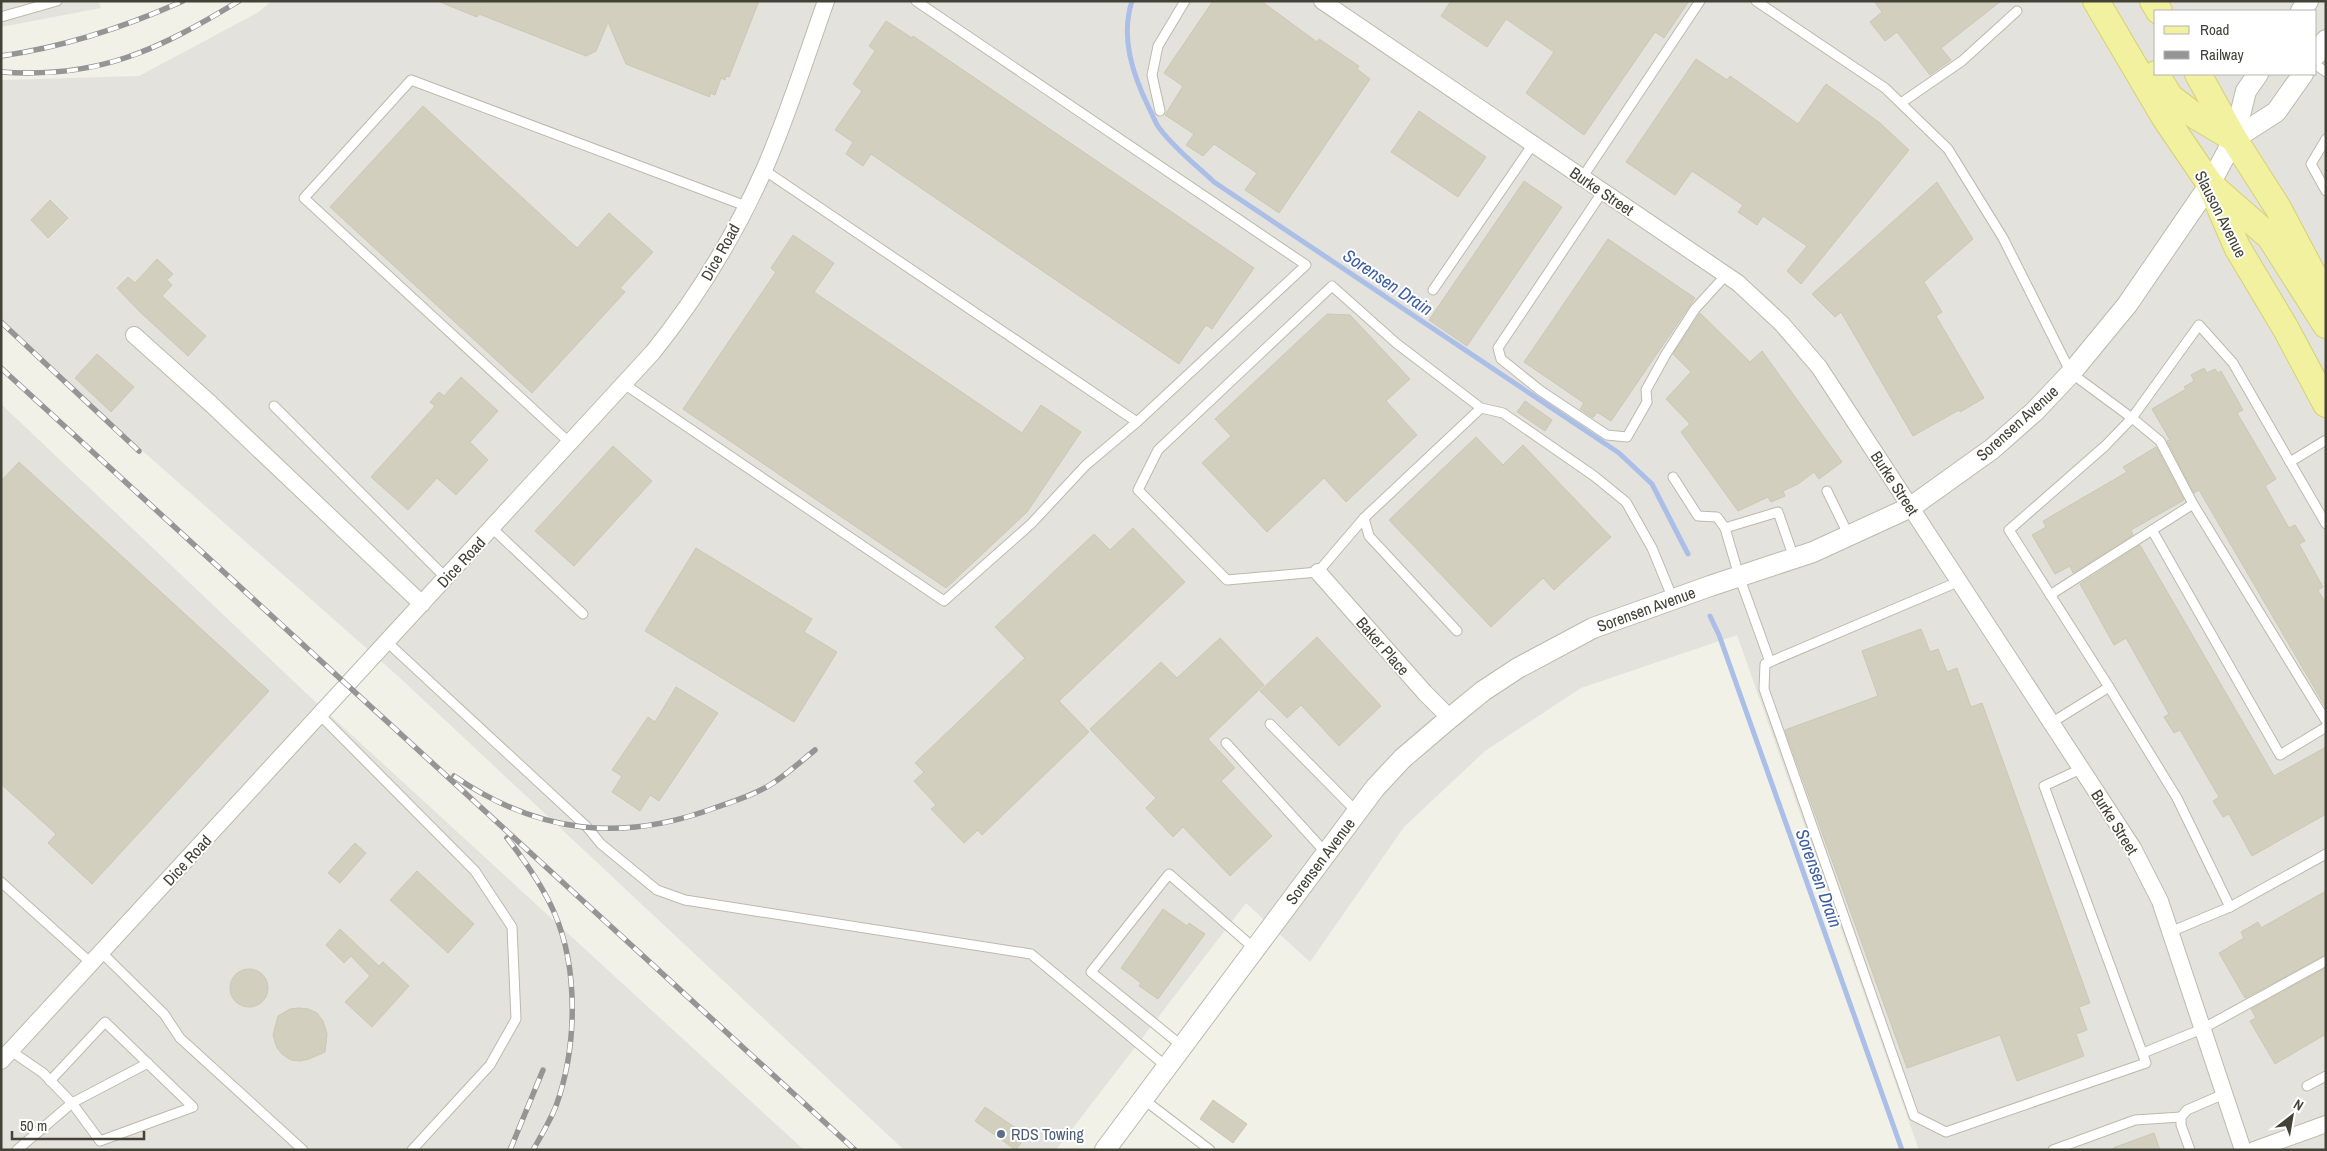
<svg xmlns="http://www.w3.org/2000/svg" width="2327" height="1151" viewBox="0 0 2327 1151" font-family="'Archivo Narrow',sans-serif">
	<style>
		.industrial { fill: #e4e2dc; fill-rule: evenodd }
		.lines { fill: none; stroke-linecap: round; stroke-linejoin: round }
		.stream { stroke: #aabee7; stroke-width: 5 }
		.building { fill: #d2cfbe; stroke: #cbc8b2 }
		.service-casing { stroke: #bcbaab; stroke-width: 11 }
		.minor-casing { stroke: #bcbaab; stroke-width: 18 }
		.tertiary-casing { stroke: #bcbaab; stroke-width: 22 }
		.primary-casing { stroke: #d5d271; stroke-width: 28 }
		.service { stroke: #fff; stroke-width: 9 }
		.minor { stroke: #fff; stroke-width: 16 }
		.tertiary { stroke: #fff; stroke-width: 20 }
		.primary { stroke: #f2f19f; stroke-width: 26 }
		.rail-casing { stroke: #959595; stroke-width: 5.5 }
		.rail { stroke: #fff; stroke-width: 4; stroke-dasharray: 11; stroke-linecap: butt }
		.service-dot { fill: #5c6f8a; stroke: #fff; stroke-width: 2 }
		.labels { text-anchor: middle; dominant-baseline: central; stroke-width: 4; stroke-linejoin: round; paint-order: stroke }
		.street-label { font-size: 16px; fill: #434237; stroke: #fff }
		.service-label { font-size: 16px; fill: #4e5e75; stroke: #fff; text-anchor: start }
		.water-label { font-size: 18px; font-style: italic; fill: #3d5da3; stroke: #fff }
	</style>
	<rect width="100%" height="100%" fill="#f1f1e7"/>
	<g class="industrial">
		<path d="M1,1h97l3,7 -100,19z"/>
		<path d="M272,1h2054v1149h-407l-182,-515 -156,53 -96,63 -81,76 -94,135 -64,-59 -190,247h-152l-505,-473 -398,-351v-246l138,-4 118,-63zM2156,11h160v63h-160z"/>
		<path d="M1,404l306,290 497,456h-803z"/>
	</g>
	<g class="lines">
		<g class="stream">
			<path d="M1132,1c-12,37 1,74 17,107 4,7 6,15 11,21 15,20 36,36 54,53l405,271 33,31 36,70"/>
			<path d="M1710,616l9,19 183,515"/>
		</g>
	</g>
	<g class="building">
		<path d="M759,1l-30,76 -3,-1 -1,4 -4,-2 -6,17 -5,-2v4l-84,-33 -18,-42 -12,29 -10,5 -107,-42 -2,3 -37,-15z"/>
		<path d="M1213,1h48l56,41 2,-3 40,27 -2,3 13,10 -91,134 -34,-23 12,-17 -43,-29 -11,12 -17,-11 8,-11 -29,-19 18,-29 -19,-13z"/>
		<path d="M1451,1h238l-25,37 -9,-6 -71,103 -58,-42 28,-41 -48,-33 -19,28 -46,-31z"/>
		<path d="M1874,1h127l-60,47 10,12 -21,15 -33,-43 -12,9 -15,-19 12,-10z"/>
		<path d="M886,21l26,17 1,-2 341,232 -42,61 -6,-4 -27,39 -308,-210 -8,12 -17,-12 7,-12 -18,-12 27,-39 -9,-7 22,-33 -6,-5z"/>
		<path d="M1696,59l31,21 3,-4 68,48 28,-40 54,39 29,27 -108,134 -14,-13 20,-25 -44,-30 -6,9 -19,-13 5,-7 -51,-34 -17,24 -49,-33z"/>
		<path d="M423,106l154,142 32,-35 44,39 -33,36 5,4 -93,101 -202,-186z"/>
		<path d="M1419,111l67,46 -28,40 -67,-45z"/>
		<path d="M1524,181l38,26 -95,139 -38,-26z"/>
		<path d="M1937,182l36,57 -49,43 18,30 -6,4 48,82 -24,14 -1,-2 -46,26 -72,-124 -6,5 -23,-23z"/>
		<path d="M50,200l18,18 -20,20 -17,-18z"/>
		<path d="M793,235l41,28 -20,29 208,141 19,-28 40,27 -54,80 -81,76 -263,-179 93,-137 -5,-4z"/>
		<path d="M1608,239l87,59 -84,123 -14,-9 -4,6 -13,-9 4,-6 -60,-41z"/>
		<path d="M157,259l16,15 -6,6 5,5 -10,11 44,40 -18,20 -48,-44 -23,-24 11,-11 7,6z"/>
		<path d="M1700,313l50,49 12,-11 80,111 -23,17 -5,-7 -16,12 -15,7 2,5 -14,6 -3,-5 -30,14 -57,-79 9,-8 -24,-25 25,-27 -18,-18z"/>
		<path d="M1327,314l23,1 60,64 -24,22 31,34 -71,67 -22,-24 -57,54 -65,-69 29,-27 -16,-17z"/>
		<path d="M97,354l37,33 -23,25 -36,-34z"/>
		<path d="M2204,368l3,5 8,-4 3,4 3,-2 22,39 -6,3 39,66 -11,7 24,42 6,-3 10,16 -6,3 24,43 -5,3 8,14v104l-127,-218 -5,3 -27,-52 3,-1 -18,-31 34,-20 -2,-2 10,-6 -3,-6z"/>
		<path d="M461,377l37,34 -28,31 18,18 -32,35 -19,-17 -29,32 -37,-33 64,-71 -5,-4 9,-10 5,4z"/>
		<path d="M1525,401l27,19 -7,11 -28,-19z"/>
		<path d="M1476,437l27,28 20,-20 88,92 -57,53 -11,-12 -52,49 -102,-107z"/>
		<path d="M613,446l39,35 -78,85 -39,-35z"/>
		<path d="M2156,447l28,53 -53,30 2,5 -60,38 -3,-7 -15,8 -23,-39 14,-8 -3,-6 84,-49 -4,-5z"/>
		<path d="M19,462l250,229 -177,193 -44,-41 8,-9 -55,-50v-303z"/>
		<path d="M1133,528l52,54 -126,119 30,31 -107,103 -4,-5 -14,13 -33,-34 5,-4 -22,-24 10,-9 -9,-9 110,-105 -30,-31 99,-93 16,16z"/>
		<path d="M2140,545l134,231 52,-29v67l-74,42 -23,-42 -6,3 -10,-16 6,-4 -39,-67 -6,3 -10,-16 5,-3 -43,-76 -12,7 -34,-61z"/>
		<path d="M696,548l116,71 -8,13 33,20 -43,70 -149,-91z"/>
		<path d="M1921,629l9,23 8,-3 9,23 10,-4 14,39 11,-4 108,300 -11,4 8,23 -11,4 8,22 -67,25 -17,-46 -93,33 -122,-338 93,-34 -16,-45z"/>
		<path d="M1317,637l64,69 -42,40 -38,-41 -14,13 -27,-27z"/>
		<path d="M1220,638l44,47 -56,54 27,29 -14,13 51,55 -42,40 -47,-49 -10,10 -27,-29 10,-10 -66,-69 71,-67 16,16z"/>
		<path d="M676,687l42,26 -59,88 -9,-6 -10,16 -28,-19 10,-16 -10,-6 36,-53 7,5z"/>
		<path d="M355,843l11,10 -26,30 -12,-10z"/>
		<path d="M417,871l57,53 -26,29 -58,-53z"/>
		<path d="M2326,891v64l-81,43 -26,-45 25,-15 -3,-6 17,-10 3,6z"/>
		<path d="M1163,909l24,17 2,-3 16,11 -47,65 -19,-13 2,-3 -20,-15z"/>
		<path d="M340,929l39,37 4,-4 26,24 -37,41 -27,-25 25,-26 -19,-20 -7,7 -18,-18z"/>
		<path d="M2326,968v66l-51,30 -25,-43 6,-3 -5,-9z"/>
		<circle cx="249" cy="988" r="19"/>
		<path d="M299,1008l9,1 9,4 6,8 4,13 -2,18 -16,7 -9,2 -9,-1 -8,-5 -6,-7 -4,-13 5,-19 12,-7z"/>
		<path d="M1213,1100l34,24 -14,19 -33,-24z"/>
		<path d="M985,1107l41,28 -10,15 -41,-29z"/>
		<path d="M2154,1133l6,17h-47v-2z"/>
	</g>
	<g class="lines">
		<defs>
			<g id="service">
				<path d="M1756,1l129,87 63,61 55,89 68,135 61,45 -27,28 -96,84 100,157"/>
				<path d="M1,17l56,-16"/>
				<path d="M2316,65l10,7"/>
				<path d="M1901,103l61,-42 55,-50"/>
				<path d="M1160,111l-8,-36 6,-29 27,-45"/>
				<path d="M2326,139l-15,25 15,27"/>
				<path d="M764,170l373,252"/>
				<path d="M1582,178l118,-177"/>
				<path d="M1603,191l-105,157 3,11 40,32 66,44 20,2 20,-35 -1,-12 20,-36 29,-45 31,-34"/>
				<path d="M1433,290l100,-146"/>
				<path d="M624,384l320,217 87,-77 55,-59 51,-43 169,-157 -390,-264"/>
				<path d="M274,406l172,172"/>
				<path d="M1481,408l-85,-65 -64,-57 -174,164 -20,40 89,90 91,-8 46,-54 117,-110 22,5 91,63 32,26 26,46 21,51"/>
				<path d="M570,443l-266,-245 107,-118 335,126"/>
				<path d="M2290,462l36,62"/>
				<path d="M1673,477l25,39 19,1 8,11 14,48 31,86"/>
				<path d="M1827,491l22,45"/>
				<path d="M2193,504l-33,-63 -28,-23 67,-93 34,38 57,99 36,-22"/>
				<path d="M1364,518l5,18 88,95"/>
				<path d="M492,528l91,86"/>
				<path d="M1725,528l53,-16 16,46"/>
				<path d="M2152,530l128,225 46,-28"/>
				<path d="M1960,581l-195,83 -1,25 150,427 32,16 200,-69 -102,-277 37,-17"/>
				<path d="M2050,595l143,-91 133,217"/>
				<path d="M387,642l200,185 14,17 56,46 28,10 346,54 136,113"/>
				<path d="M320,715l155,156 37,56 4,92 -26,46 -78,85"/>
				<path d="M2051,723l58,-36 68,111 53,109 -60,25"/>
				<path d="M1270,724l87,88"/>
				<path d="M1226,743l100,110"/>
				<path d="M1,882l90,81"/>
				<path d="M2230,907l96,-53"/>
				<path d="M101,952l63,62 16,24 123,112"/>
				<path d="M1182,1046l-91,-74 78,-98 86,75"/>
				<path d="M11,1051l32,22 29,30 -55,47"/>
				<path d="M2143,1053l59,-24 124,-68"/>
				<path d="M50,1081l55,-59 88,85 -93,34 -28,-38 76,-40"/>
				<path d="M2307,1086l19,-10"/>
				<path d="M1143,1099l67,51"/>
				<path d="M2053,1150l82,-30 46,-3"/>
				<path d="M2190,1150l-9,-25v-8l6,-7 37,-16"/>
			</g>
			<g id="minor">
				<path d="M1322,1l416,282 44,41 37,43 314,481 27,53 83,249"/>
				<path d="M134,335l77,69 211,200"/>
				<path d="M1318,572l107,121 25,25"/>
				<path d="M1,1061l652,-709c45,-56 82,-117 111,-182 24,-55 42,-113 62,-169"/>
				<path d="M2254,1150l72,-26"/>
			</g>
			<g id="tertiary">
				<path d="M2301,11l7,-10"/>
				<path d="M2316,55l10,-15"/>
				<path d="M2234,139l42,-27 27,-38"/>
				<path d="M1105,1150l270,-362 28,-30 47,-40 33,-27 35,-23 75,-40 117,-42 103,-34 98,-45 81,-58 42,-37 37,-39 56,-68 83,-121 24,-45 12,-48 12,-17"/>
			</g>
			<g id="primary">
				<path d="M2096,1l69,117 45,66 27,63 49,82 40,75"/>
				<path d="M2153,1l6,10"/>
				<path d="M2156,74l14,23 21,16 42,25"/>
				<path d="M2198,74l36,65 44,69 48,91"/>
				<path d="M2214,188l56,49 56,88"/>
			</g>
		</defs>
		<use href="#service" class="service-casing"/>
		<use href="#minor" class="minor-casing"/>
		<use href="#tertiary" class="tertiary-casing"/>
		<use href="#primary" class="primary-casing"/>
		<use href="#service" class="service"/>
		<use href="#minor" class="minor"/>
		<use href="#tertiary" class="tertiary"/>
		<use href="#primary" class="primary"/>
		<defs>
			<g id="rail">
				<path d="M1,56c63,-9 124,-29 182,-55"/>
				<path d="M1,72c98,7 157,-22 238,-71"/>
				<path d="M1,322l138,129"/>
				<path d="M1,368l854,782"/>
				<path d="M454,776c85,58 168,67 263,31 18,-6 37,-12 53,-22 16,-10 30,-23 45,-35"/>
				<path d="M507,838c18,23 35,47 47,74 25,57 23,136 2,194 -6,15 -15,30 -23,44"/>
				<path d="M510,1150l33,-80"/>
			</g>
		</defs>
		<use href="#rail" class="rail-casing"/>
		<use href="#rail" class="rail"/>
	</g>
	<circle class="service-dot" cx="1001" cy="1134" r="5"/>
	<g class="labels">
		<g class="street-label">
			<text transform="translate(1602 191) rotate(34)">Burke Street</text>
			<text transform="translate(2221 214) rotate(63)">Slauson Avenue</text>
			<text transform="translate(720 252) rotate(-61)">Dice Road</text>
			<text transform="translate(2017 423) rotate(-42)">Sorensen Avenue</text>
			<text transform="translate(1895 483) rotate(57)">Burke Street</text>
			<text transform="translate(461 562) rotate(-47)">Dice Road</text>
			<text transform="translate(1646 609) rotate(-20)">Sorensen Avenue</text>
			<text transform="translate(1383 646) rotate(49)">Baker Place</text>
			<text transform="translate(2115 822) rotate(58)">Burke Street</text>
			<text transform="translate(187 860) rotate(-47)">Dice Road</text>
			<text transform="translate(1320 861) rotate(-53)">Sorensen Avenue</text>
		</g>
		<g class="service-label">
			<text x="1011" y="1134">RDS Towing</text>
		</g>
		<g class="water-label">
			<text transform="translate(1388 282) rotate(34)">Sorensen Drain</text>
			<text transform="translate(1819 878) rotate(70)">Sorensen Drain</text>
		</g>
	</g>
	<rect width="2327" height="1151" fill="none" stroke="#434237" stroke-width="5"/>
	<rect x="2154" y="10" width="162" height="65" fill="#ffffff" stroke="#b4b3af"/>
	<rect x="2164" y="26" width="25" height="8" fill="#f2f19f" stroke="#b4b3af"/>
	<text x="2200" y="35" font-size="15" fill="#434237">Road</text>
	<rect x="2164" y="51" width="25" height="8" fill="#959595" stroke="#b4b3af"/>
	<text x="2200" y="60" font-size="15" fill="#434237">Railway</text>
	<g transform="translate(2292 1116) rotate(31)" stroke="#ffffff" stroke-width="4" paint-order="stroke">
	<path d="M0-4L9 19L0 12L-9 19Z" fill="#434237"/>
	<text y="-8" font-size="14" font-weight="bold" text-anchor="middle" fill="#434237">N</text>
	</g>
	<path d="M12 1131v8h132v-8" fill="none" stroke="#434237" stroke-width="2.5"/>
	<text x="20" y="1131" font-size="15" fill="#434237" stroke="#ffffff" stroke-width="4" paint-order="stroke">50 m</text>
</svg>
